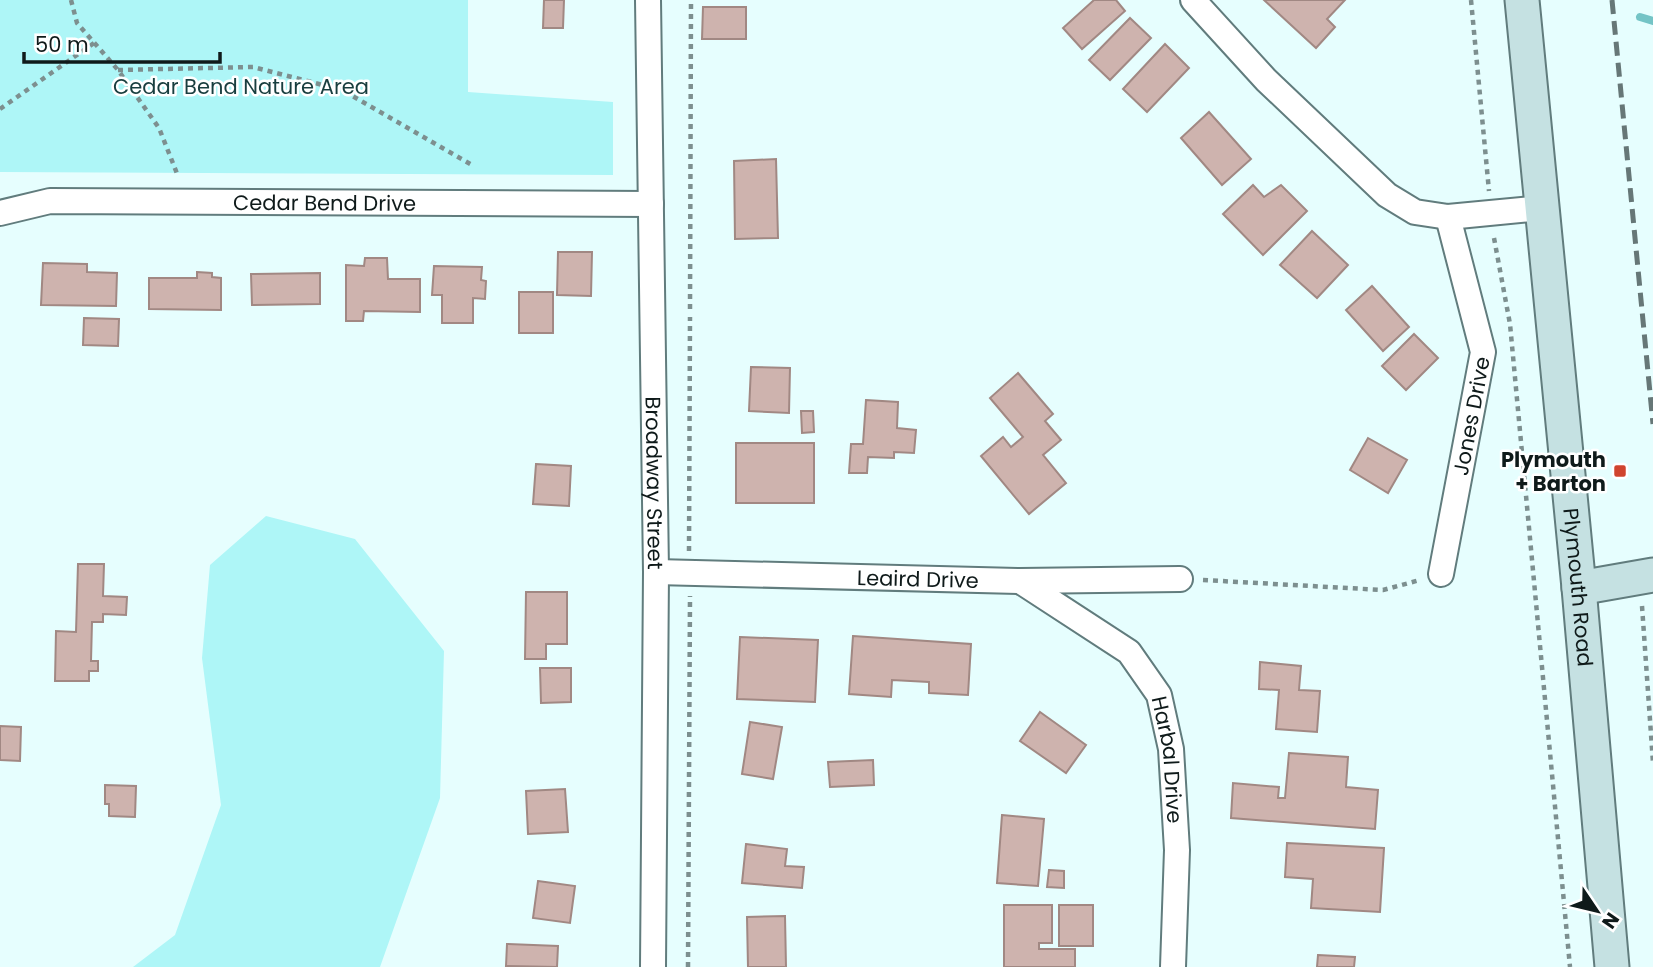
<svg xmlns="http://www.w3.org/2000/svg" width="1653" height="967" viewBox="0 0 1653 967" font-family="Poppins,sans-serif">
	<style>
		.green { fill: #aef6f7 }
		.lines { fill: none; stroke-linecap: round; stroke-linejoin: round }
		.stream { stroke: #74c4c6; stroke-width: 8 }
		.building { fill: #ceb3ae; stroke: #a18883; stroke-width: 2 }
		.minor-casing { stroke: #617c7d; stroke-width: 28 }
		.secondary-casing { stroke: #617c7d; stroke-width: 37 }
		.path { stroke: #7d8f8f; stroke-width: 4.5; stroke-dasharray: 5 5; stroke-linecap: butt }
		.minor { stroke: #fff; stroke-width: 24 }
		.secondary { stroke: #c5e1e2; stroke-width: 33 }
		.rail { stroke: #677; stroke-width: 5; stroke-dasharray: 14 7; stroke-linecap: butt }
		.poi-dot { fill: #d0442e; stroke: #fff; stroke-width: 2.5 }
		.labels { text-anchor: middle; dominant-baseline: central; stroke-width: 5; stroke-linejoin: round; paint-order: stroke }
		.park-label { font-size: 21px; fill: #183e3f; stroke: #fff }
		.street-label { font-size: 21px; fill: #0f1a1a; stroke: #fff }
		.poi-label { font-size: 21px; font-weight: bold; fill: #0f1a1a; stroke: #fff; text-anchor: end }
	</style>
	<rect width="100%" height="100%" fill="#e6fefe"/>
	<g class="green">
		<path d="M0,0h468v92l145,10v73l-613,-3z"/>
		<path d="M266,516l89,23 89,112 -4,147 -60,169h-247l42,-32 46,-130 -19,-147 8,-93z"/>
	</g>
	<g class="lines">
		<path class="stream" d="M1640,17l13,4"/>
	</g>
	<g class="building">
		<path d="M544,0h20l-1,28h-20z"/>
		<path d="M1094,0h22l9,11 -43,38 -19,-21z"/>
		<path d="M1264,0h81l-18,19 8,8 -19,21z"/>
		<path d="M703,7h43v32h-44z"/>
		<path d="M1130,18l21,20 -41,42 -21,-20z"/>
		<path d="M1165,44l24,24 -42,44 -24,-23z"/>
		<path d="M1209,112l42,47 -29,26 -41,-47z"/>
		<path d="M776,159l2,79 -43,1 -1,-78z"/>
		<path d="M1253,185l11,12 17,-12 26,26 -44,44 -40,-41z"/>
		<path d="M1312,231l36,34 -31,33 -37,-33z"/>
		<path d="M558,252h34l-1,44 -34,-1z"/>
		<path d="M365,258h22l1,21h32v33l-56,-1 -1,10h-17v-56l18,1z"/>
		<path d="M43,263l44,1v8l30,1 -1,33 -75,-1z"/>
		<path d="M434,266l48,1 -1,13 5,1 -1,18 -12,-1v25h-31v-28h-10z"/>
		<path d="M197,272l15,1v4l9,1v32l-72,-1v-31h48z"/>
		<path d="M320,273v31l-68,1 -1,-31z"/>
		<path d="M1372,286l37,41 -26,24 -37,-41z"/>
		<rect x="519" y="292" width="34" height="41"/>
		<path d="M84,318l35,1 -1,27 -35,-1z"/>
		<path d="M1414,334l24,24 -32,32 -24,-24z"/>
		<path d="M751,367l39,1 -1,45 -40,-2z"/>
		<path d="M1018,373l35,41 -8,7 16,19 -18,15 23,28 -37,31 -48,-58 22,-19 8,10 12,-10 -33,-39z"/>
		<path d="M866,400l32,2 -1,26 19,2 -2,23 -20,-1v6l-26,-1 -1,16h-18l2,-29h12z"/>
		<path d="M801,411h12l1,21 -12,1z"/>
		<path d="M1368,438l39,22 -19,33 -38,-23z"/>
		<rect x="736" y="443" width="78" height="60"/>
		<path d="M536,464l35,2 -2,40 -36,-2z"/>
		<path d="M78,564h26l-1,32 24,1 -1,18 -23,-1v8h-11l-1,39h7v10h-9v10h-34l1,-50 20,1z"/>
		<path d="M526,592h41v52h-21v15h-21z"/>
		<path d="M853,636l118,8 -3,51 -39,-2v-11l-37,-2 -1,17 -42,-3z"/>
		<path d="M740,637l78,3 -3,62 -78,-3z"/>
		<path d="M1260,662l41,4 -2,24 21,1 -3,41 -41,-3 3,-39 -20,-1z"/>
		<path d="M540,668h31v34l-30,1z"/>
		<path d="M1040,712l46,33 -20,28 -46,-32z"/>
		<path d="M750,722l32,5 -9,52 -31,-5z"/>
		<path d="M0,726l21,1 -1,34 -20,-1z"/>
		<path d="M1289,753l59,4 -2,30 32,3 -3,39 -144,-11 2,-35 46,4 -1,11h7z"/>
		<path d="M873,760l1,25 -44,2 -2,-25z"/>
		<path d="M105,785l31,1 -1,31 -26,-1v-12h-4z"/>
		<path d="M565,789l3,43 -40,2 -2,-43z"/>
		<path d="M1002,815l42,4 -6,67 -41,-3z"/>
		<path d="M1287,843l97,5 -4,64 -69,-4 2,-29 -28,-2z"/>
		<path d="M746,844l41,5 -2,17 19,1 -2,21 -60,-5z"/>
		<path d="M1049,870l15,1v17l-17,-1z"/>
		<path d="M538,881l37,5 -5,37 -37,-5z"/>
		<path d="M1004,905h48v38h-13v6h36v18h-71z"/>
		<rect x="1059" y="905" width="34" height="41"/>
		<path d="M785,916l1,51h-38l-1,-50z"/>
		<path d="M507,944l51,2 -1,21 -51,-1z"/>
		<path d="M1318,955l37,2 -1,10h-37z"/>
	</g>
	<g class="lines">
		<defs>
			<g id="minor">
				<path id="s1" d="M648,0l8,572 -3,395"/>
				<path d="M1193,0l73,80 121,115 28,17 33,5 93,-9"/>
				<path id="s2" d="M0,213l50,-12 601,3"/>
				<path id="s3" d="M656,572l364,9 160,-2"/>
				<path id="s4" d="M1441,574l42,-222 -35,-135"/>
				<path id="s5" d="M1020,581l109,71 30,43 12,54 6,101 -4,117"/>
			</g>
			<g id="secondary">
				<path id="s6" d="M1522,0l57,588 33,379"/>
				<path d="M1579,588l74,-13"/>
			</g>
		</defs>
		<use href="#minor" class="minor-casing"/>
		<use href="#secondary" class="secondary-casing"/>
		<g class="path">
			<path d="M71,0l6,23 41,47 41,58 19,48"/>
			<path d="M1471,0l18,191"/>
			<path d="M118,70l135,-3 89,23 130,75"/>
			<path d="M0,109l94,-66"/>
			<path d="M1494,238l16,86 60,643"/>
			<path d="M690,309l1,-309"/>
			<path d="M689,551l1,-234"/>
			<path d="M1203,580l180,10 37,-10"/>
			<path d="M1642,606l11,157"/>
			<path d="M688,967l2,-371"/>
		</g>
		<use href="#minor" class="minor"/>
		<use href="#secondary" class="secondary"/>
		<path class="rail" d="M1612,0l41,424"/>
	</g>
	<rect class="poi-dot" x="1613" y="464" width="14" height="14" rx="3.5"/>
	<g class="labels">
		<g class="park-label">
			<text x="241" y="86">Cedar Bend Nature Area</text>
		</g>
		<g class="street-label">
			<text stroke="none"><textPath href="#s2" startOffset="326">Cedar Bend Drive</textPath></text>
			<text stroke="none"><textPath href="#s4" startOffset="161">Jones Drive</textPath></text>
			<text stroke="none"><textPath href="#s1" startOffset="483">Broadway Street</textPath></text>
			<text stroke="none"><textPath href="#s3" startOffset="262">Leaird Drive</textPath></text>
			<text stroke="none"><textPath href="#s6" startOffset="590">Plymouth Road</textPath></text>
			<text stroke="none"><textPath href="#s5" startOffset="248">Harbal Drive</textPath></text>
		</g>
		<g class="poi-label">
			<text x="1606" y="459">Plymouth<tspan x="1606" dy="24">+ Barton</tspan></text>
		</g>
	</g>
	<g transform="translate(1597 911) rotate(125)" stroke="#ffffff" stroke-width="5" paint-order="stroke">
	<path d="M0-5L12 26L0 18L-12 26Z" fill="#0f1a1a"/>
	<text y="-10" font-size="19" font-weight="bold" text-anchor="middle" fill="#0f1a1a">N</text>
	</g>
	<path d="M24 52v10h196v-10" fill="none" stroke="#0f1a1a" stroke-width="3.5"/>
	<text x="35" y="52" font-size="21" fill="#0f1a1a" stroke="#ffffff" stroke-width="5" paint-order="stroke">50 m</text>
</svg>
